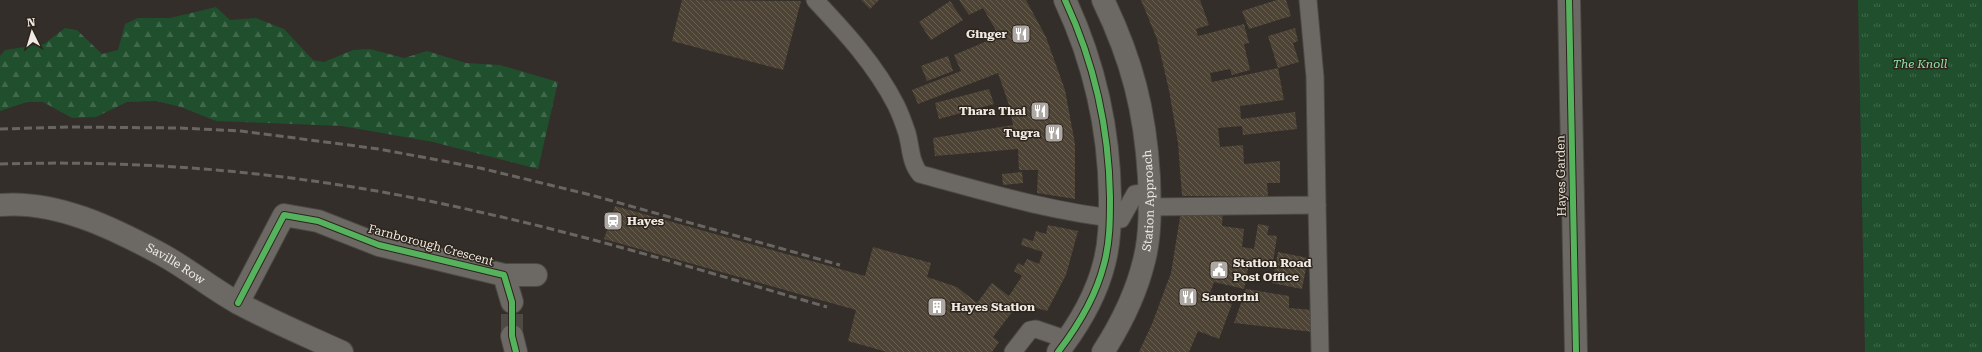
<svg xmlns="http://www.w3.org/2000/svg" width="1982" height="352" viewBox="0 0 1982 352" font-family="'Roboto Serif',serif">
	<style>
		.forest { fill: url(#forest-firs) }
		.park { fill: url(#park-tufts) }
		.building { fill: url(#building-back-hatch) }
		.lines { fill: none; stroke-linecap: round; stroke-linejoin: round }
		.street-tunnel { stroke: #4f4a45; stroke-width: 22; stroke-dasharray: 22 11; stroke-linecap: butt }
		.lane-casing { stroke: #4d4945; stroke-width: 19 }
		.street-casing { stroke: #4d4945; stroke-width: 24 }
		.secondary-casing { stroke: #4d4945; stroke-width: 24 }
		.lane { stroke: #6c6965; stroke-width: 17 }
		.street { stroke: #6c6965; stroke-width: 22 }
		.secondary { stroke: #6c6965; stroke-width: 22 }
		.rail { stroke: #696560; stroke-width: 3; stroke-dasharray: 8 4; stroke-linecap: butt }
		.cycleway-casing { stroke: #2d251c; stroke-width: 8 }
		.cycleway { stroke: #56b35d; stroke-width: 6 }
		.labels { text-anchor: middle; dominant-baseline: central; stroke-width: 3; stroke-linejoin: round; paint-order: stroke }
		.poi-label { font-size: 12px; font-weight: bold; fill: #efeae4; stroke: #2d251c; text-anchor: start }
		.park-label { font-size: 12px; font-style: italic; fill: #8de3a3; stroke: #2d251c }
		.street-label { font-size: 12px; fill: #efeae4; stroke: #2d251c }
	</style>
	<defs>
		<pattern id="forest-firs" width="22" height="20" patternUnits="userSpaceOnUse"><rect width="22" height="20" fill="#1f4f2d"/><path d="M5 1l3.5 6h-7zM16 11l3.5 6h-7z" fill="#40684b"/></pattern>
		<pattern id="park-tufts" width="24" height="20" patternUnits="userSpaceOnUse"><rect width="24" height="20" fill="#1f4f2d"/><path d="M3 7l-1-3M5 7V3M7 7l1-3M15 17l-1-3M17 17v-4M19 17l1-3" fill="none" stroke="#40684b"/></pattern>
		<pattern id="building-back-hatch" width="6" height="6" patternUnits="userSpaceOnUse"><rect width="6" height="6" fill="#4e4435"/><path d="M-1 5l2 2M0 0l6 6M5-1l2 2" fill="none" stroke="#685f52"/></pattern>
	</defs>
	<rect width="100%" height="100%" fill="#332e29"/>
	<path class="forest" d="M216,7l14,13 26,-2 28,11 29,31 11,2 29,-12 17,-1 34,9 23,-7 39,12 34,2 58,17 -20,87 -105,-27 -91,-16 -126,-5 -35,-14 -25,-6 -29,1 -31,15 -24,1 -29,-16h-16l-27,9v-55l5,-6 39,-6 21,-16 12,2 25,24 16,-4 7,-26 13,-6h32z"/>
	<path class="park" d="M1858,0h124v352h-117z"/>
	<g class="building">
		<path d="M682,0l119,1 -18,69 -111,-29z"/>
		<path d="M861,0h18l-9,9z"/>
		<path d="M959,0h67l20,37 19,53 10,54v55l-38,-6 1,-23h-19l-1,-21 -83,7 -2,-18 80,-13 -4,-20 -11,-32 -80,31 -6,-14 49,-19 -7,-16 45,-19 -16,-28 -14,7z"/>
		<path d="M1141,0h59l9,25 -13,4 2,7 46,-12 5,19 -5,1 6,26 -18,5 -2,-6 -20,4 2,9 66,-14 6,32 -44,6 1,13 54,-7 2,17 -54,6 -1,-9 -24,2 2,19 23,-2 1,19 36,-3v22h-13l1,13h-86l-4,-53 -9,-53 -12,-51z"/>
		<path d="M1277,0h9l5,16 -42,13 -7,-18z"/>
		<path d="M950,1l13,19 -32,20 -12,-18z"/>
		<path d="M1295,28l3,13 -5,2 6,19 -21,6 -10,-32z"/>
		<path d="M948,56l5,15 -26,10 -6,-15z"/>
		<path d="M989,89l5,15 -55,15 -4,-16z"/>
		<path d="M1022,172l1,11 -20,2 -1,-11z"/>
		<path d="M615,206l250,70 8,-29 58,16 -4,14 30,10 20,16 15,-20 17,13 13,-20 -8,-5 4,-8 5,3 4,-7 12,5 4,-12 -22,-7 2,-7 10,3 3,-10 10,3 2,-9 30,6 -12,44 -19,36 -28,-8 -26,34 6,5 -7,10h-105l-39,-11 8,-31 -252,-71z"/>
		<path d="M1181,211l42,1 -1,14 22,3 -2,18 12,2 4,-25 11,2 -2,9 10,1 -5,33 -23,-5 -5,25 -30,-7 -5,14 23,8 -13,35 -21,-8 -9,21h-50l13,-28 19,-51z"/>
		<path d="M1278,252l30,6 -6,31 -30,-6z"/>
		<path d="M1246,289l43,7v12l24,2v22l-79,-9z"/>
	</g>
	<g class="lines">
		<path class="street-tunnel" d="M512,336v-34"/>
		<defs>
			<g id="lane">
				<path d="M815,0c30,32 60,64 81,105 4,8 8,19 11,28 4,14 3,29 13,41 66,18 132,38 201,45l14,-25 15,-2"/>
				<path d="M1317,205l3,147"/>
				<path d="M1150,207l167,-2 -2,-128 -7,-77"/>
				<path d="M1013,352l17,-22 6,-1 32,11"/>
			</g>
			<g id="street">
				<path d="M1569,0l7,352"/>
				<path id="s1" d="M0,205c56,-5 113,23 161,49 26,14 50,34 77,49 33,18 69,33 104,49"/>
				<path d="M504,275h32"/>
				<path d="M238,303l46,-88 34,6 61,24 125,30 8,27"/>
				<path d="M512,336l4,16"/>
			</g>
			<g id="secondary">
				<path d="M1058,352c20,-26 38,-56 46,-88 6,-22 6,-44 6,-67 -1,-68 -16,-135 -45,-197"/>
				<path id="s2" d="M1103,352c18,-28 33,-58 41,-91 7,-27 6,-55 5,-84 -4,-67 -17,-117 -46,-177"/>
			</g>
		</defs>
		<use href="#lane" class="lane-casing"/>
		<use href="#street" class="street-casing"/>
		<use href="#secondary" class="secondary-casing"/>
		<use href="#lane" class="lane"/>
		<use href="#street" class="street"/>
		<use href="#secondary" class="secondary"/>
		<g class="rail">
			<path d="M0,129l69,-2 111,1 61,3 138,18 101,19 111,27 249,70"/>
			<path d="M0,164c160,-5 319,11 475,47 119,26 235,62 352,96"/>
		</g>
		<defs>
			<g id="cycleway">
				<path d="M1569,0l7,352"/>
				<path d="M238,303l46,-88 34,6 61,24 125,30 8,27v34l4,16"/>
				<path d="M1058,352c20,-26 38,-56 46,-88 6,-22 6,-44 6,-67 -1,-68 -16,-135 -45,-197"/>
			</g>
		</defs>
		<use href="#cycleway" class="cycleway-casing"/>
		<use href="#cycleway" class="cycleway"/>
	</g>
	<defs>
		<symbol id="restaurant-square" viewBox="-11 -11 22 22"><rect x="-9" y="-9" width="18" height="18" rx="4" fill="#ada8a3" stroke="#2d251c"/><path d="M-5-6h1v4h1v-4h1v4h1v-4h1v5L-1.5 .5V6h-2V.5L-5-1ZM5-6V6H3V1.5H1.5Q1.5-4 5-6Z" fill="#fff"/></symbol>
		<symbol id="station-square" viewBox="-11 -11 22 22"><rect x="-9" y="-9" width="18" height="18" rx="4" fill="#ada8a3" stroke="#2d251c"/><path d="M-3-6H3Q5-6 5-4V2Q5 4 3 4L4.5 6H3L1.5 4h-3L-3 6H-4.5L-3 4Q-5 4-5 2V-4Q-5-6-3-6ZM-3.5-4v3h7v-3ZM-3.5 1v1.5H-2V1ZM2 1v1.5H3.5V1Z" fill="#fff"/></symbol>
		<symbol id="civic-square" viewBox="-11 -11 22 22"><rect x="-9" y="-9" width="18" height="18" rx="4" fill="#ada8a3" stroke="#2d251c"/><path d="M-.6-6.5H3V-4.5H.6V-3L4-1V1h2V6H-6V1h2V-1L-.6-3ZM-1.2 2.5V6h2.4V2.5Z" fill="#fff"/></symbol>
		<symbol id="building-square" viewBox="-11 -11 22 22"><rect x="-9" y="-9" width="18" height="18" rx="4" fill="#ada8a3" stroke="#2d251c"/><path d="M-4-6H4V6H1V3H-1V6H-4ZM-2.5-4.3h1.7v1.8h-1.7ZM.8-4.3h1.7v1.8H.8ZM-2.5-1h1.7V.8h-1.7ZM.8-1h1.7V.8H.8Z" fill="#fff"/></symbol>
	</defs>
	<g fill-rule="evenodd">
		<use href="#restaurant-square" x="1010" y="23" width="22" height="22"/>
		<use href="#restaurant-square" x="1029" y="100" width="22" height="22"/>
		<use href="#restaurant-square" x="1043" y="122" width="22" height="22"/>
		<use href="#station-square" x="602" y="210" width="22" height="22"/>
		<use href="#civic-square" x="1208" y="259" width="22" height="22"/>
		<use href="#restaurant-square" x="1177" y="286" width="22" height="22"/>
		<use href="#building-square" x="926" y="296" width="22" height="22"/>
	</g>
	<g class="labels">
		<g class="poi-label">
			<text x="1007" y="34" text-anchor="end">Ginger</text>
			<text x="1026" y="111" text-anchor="end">Thara Thai</text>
			<text x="1040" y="133" text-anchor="end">Tugra</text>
			<text x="627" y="221">Hayes</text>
			<text x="1233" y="263">Station Road<tspan x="1233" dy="14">Post Office</tspan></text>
			<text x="1202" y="297">Santorini</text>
			<text x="951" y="307">Hayes Station</text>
		</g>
		<g class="park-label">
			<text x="1920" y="64">The Knoll</text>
		</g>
		<g class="street-label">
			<text transform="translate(1561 176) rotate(-91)">Hayes Garden</text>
			<text stroke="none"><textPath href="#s2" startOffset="161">Station Approach</textPath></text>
			<text transform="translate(431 245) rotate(15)">Farnborough Crescent</text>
			<text stroke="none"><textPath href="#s1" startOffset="188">Saville Row</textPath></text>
		</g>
	</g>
	<g transform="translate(32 32) rotate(355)" stroke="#2d251c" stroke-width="3" paint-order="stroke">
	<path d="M0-3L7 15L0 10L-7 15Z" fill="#efeae4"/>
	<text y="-6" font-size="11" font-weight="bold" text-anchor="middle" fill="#efeae4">N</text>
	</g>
</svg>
